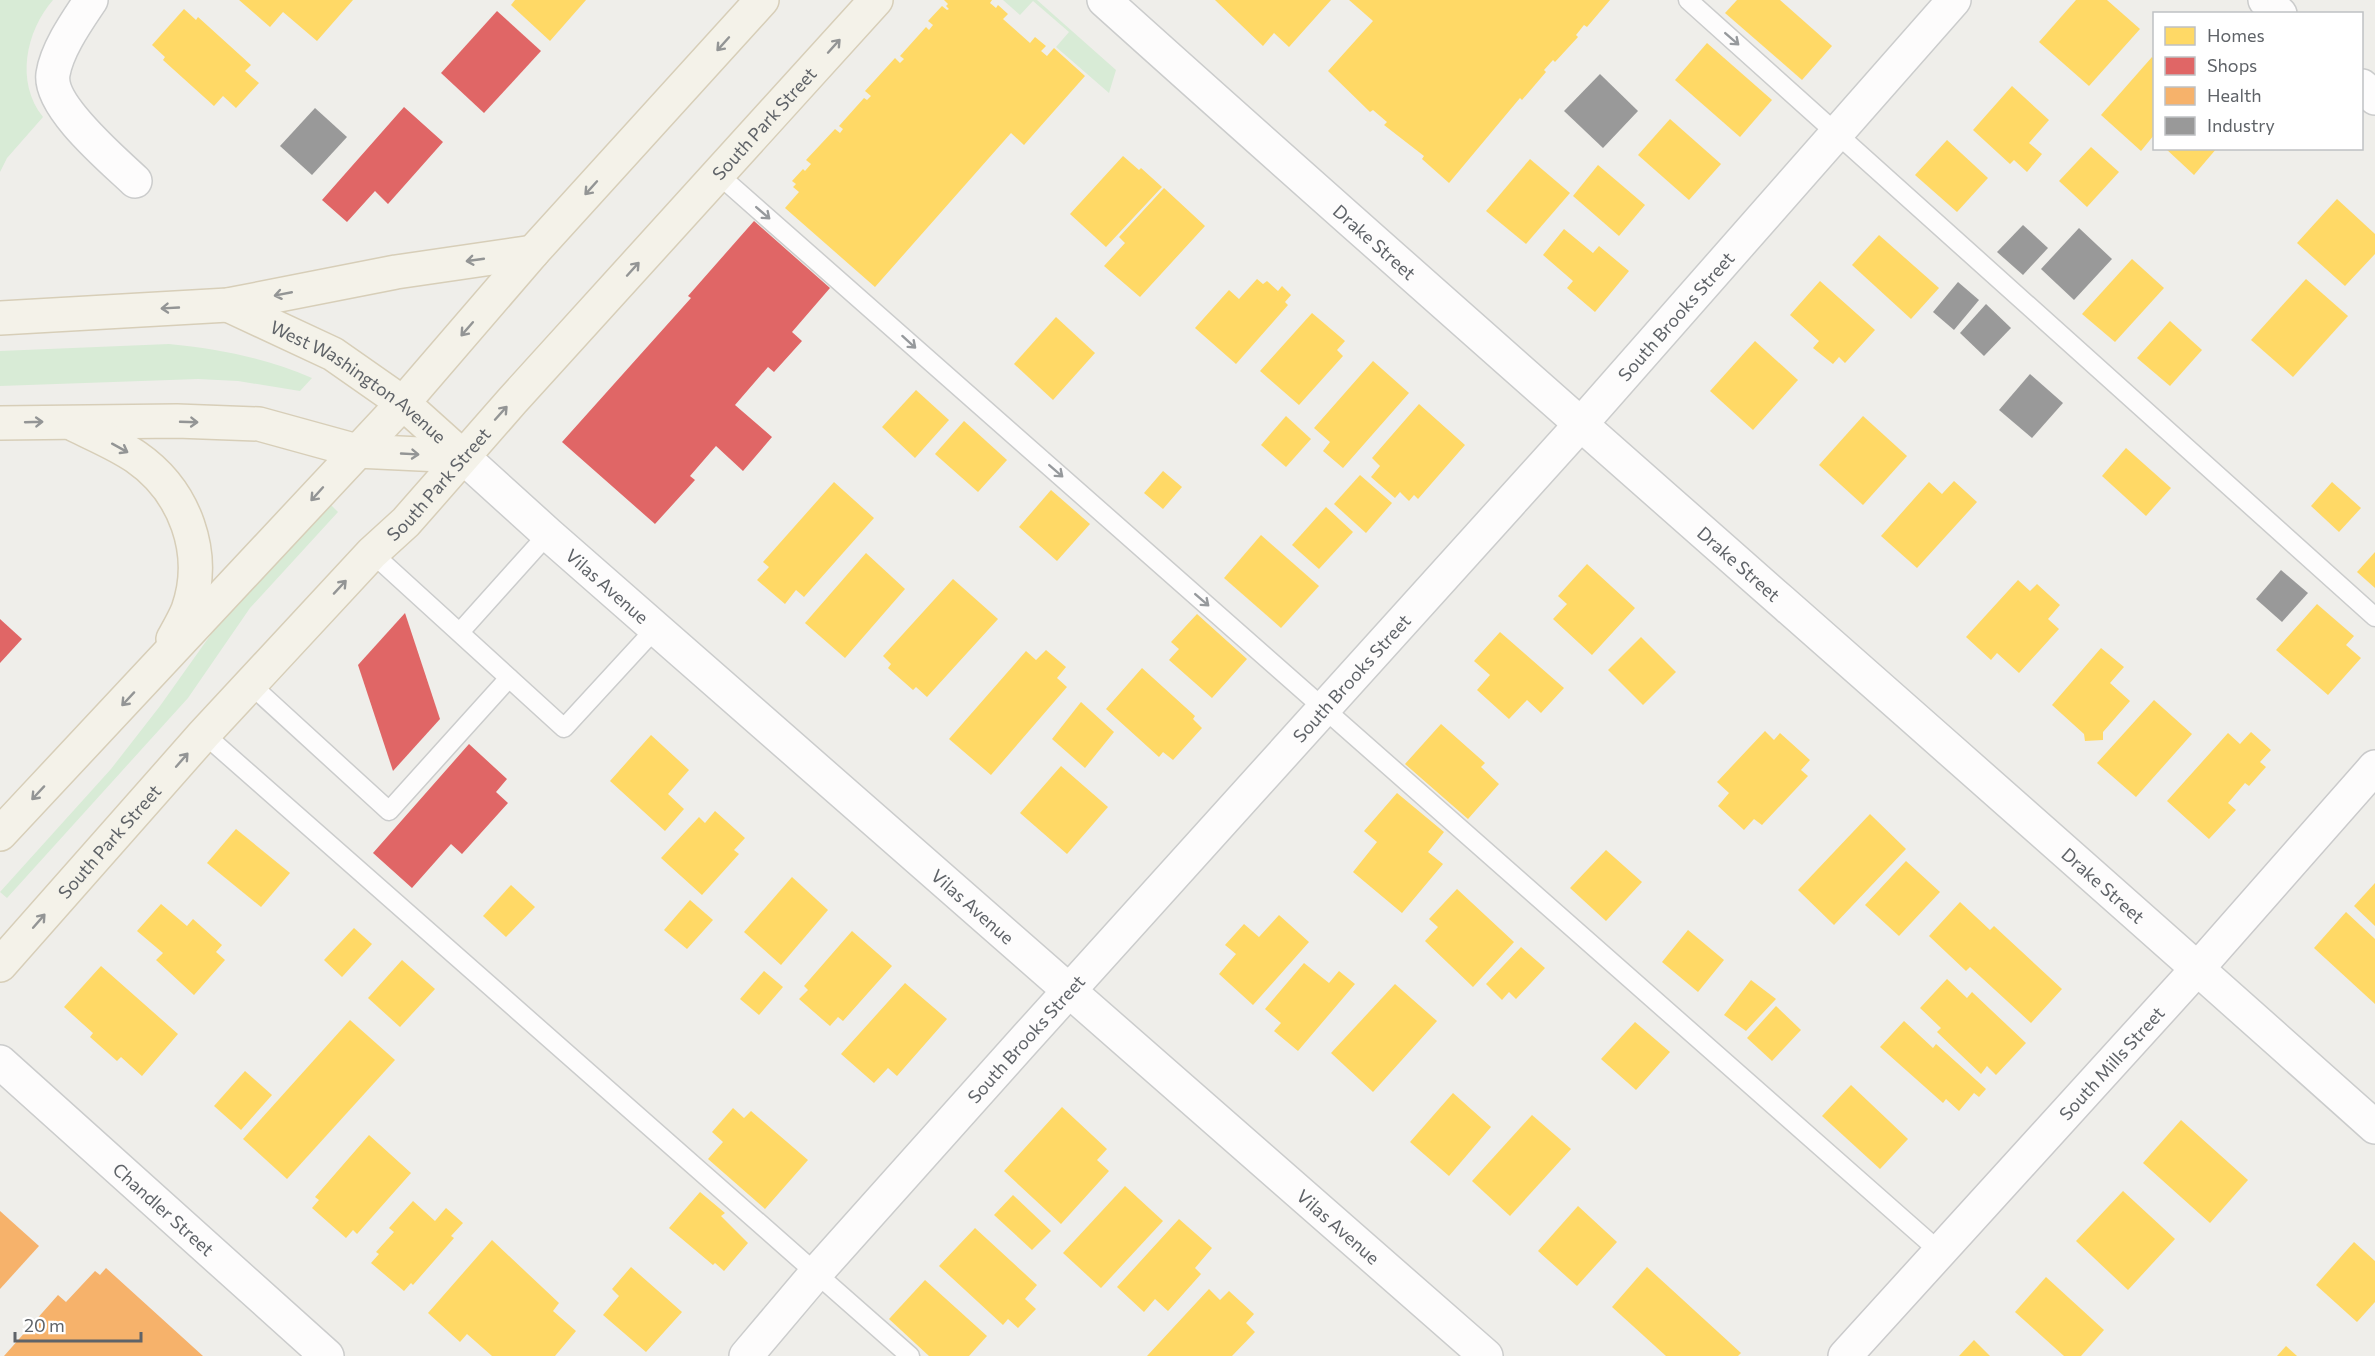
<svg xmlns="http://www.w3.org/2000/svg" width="2375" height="1356" viewBox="0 0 2375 1356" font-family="Commissioner,sans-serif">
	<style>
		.green { fill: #d8ebd6 }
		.homes { fill: #ffd966 }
		.shops { fill: #e06666 }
		.health { fill: #f6b26b }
		.industry { fill: #999 }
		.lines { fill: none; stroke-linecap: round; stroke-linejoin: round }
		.lane-casing { stroke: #cbcccc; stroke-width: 21 }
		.street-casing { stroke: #cbcccc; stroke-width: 36 }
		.secondary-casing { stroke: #cacacb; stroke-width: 36 }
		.primary-casing { stroke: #d7ceb8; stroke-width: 36 }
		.lane { stroke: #fdfcfc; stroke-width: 18 }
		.street { stroke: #fdfcfc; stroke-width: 33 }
		.secondary { stroke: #fdfcfc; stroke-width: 33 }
		.primary { stroke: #f4f2e9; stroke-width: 33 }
		.oneway { stroke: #96999c }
		.oneway2 { stroke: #939595 }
		.labels { text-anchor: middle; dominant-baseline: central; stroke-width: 6; stroke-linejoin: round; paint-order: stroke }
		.street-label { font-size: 18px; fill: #5f6368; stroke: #fff }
	</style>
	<rect width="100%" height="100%" fill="#efeeea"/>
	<g class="green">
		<path d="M0,0h53c-27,31 -38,82 -10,117l-36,41 -7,14z"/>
		<path d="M1003,0h34l79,70 -7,23 -53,-46 13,-15 -36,-31 -13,14z"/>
		<path d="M169,344c51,5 96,14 143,34l-12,13 -62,-10 -40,-2 -198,7v-35z"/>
		<path d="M330,504l8,8 -88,96 -62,90 -181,200 -7,-6 111,-123 49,-63 59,-83z"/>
	</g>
	<g class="homes">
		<path d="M239,0h114l-36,41 -34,-29 -13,15z"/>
		<path d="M515,0h71l-36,41 -39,-36z"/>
		<path d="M944,0h48l-2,3 6,5 2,-3 10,9 -5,5 27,24 5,-6 11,9 -5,5 6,5 7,-8 31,28 -61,69 -13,-12 -136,154 -90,-79 14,-16 -6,-5 3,-3 -4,-3 11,-12 2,2 6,-7 -5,-4 29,-31 5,4 3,-4 -4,-3 25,-28 3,2 4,-4 -6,-5 30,-33 5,5 4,-4 -4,-3 26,-29 3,3 4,-5 -5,-4 14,-15 5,4 2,-1 -3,-3 2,-2z"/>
		<path d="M1215,0h116l-42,47 -15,-14 -11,13z"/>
		<path d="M1349,0h261l-23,27 -3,-2 -8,10 2,2 -23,25 -2,-2 -9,10 2,2 -24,28 -2,-2 -71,85 -27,-24 2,-3 -40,-31 3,-3 -14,-12 -3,2 -42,-41 45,-50z"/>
		<path d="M1737,0h43l52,46 -30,34 -77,-67z"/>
		<path d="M2076,0h31l33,29 -51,57 -50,-44z"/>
		<path d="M184,9l12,11 2,-3 53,48 -6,6 14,12 -23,25 -13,-12 -9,10 -51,-46 2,-3 -13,-12z"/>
		<path d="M1707,43l65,57 -32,37 -65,-57z"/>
		<path d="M2152,57l2,2v76l-13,16 -40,-36z"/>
		<path d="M2012,86l37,34 -20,23 13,11 -15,18 -13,-12 -4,4 -37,-34z"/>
		<path d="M1670,119l51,45 -32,36 -51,-45z"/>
		<path d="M1947,140l41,38 -31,34 -42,-37z"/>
		<path d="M2091,147l28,25 -32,35 -28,-26z"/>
		<path d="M2165,148h52l-23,27z"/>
		<path d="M1123,156l16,14 2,-2 21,19 -56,60 -36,-33z"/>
		<path d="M1530,159l40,34 -44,51 -40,-33z"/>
		<path d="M1598,165l47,40 -26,31 -46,-40z"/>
		<path d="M1164,188l41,38 -65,71 -36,-31 21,-23 -6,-6z"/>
		<path d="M2337,199l38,35v20l-30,32 -48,-43z"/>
		<path d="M1564,229l29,24 6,-7 30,25 -34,41 -28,-24 6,-7 -30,-26z"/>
		<path d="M1879,235l60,53 -28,31 -59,-54z"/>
		<path d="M2132,259l32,29 -49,54 -33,-28z"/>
		<path d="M1257,279l6,5 4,-3 11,10 4,-5 9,9 -6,7 3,3 -52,59 -41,-36 34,-38 10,9z"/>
		<path d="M2306,279l42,37 -55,61 -42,-37z"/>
		<path d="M1820,281l55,49 -30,33 -6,-6 -6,7 -20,-16 6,-7 -29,-26z"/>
		<path d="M1312,313l33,28 -8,9 6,6 -44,49 -39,-34z"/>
		<path d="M1056,317l39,36 -42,47 -39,-36z"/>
		<path d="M2170,321l32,29 -32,36 -33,-28z"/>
		<path d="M1755,341l43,39 -45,50 -43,-39z"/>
		<path d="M1373,361l36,32 -66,75 -20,-17 7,-9 -16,-14z"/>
		<path d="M916,390l33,30 -34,38 -33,-31z"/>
		<path d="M1419,404l46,41 -47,54 -4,-4 -5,6 -9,-9 -5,6 -24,-21 9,-11 -8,-8z"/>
		<path d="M1286,416l25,23 -25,28 -25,-22z"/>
		<path d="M1863,416l44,40 -44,49 -44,-40z"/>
		<path d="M964,421l43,39 -29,32 -43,-38z"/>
		<path d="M2126,448l45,40 -25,28 -44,-40z"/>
		<path d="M1163,471l19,16 -19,22 -19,-16z"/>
		<path d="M1360,475l32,28 -26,30 -32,-29z"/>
		<path d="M1954,481l23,21 -60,66 -36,-32 48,-54 13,12z"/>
		<path d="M834,482l40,36 -70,79 -8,-7 -11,14 -28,-24 12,-13 -6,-5z"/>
		<path d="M2332,482l29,26 -22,24 -28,-26z"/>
		<path d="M1051,490l39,34 -33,37 -38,-34z"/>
		<path d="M1326,507l27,25 -34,37 -27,-24z"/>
		<path d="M1261,535l58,51 -38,42 -57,-50z"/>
		<path d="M2375,552v36l-18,-16z"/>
		<path d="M866,553l39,36 -60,69 -40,-35z"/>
		<path d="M1587,564l48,44 -43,47 -39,-36 14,-15 -9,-8z"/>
		<path d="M953,579l45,40 -71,78 -11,-10 -3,3 -25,-22 3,-4 -8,-8z"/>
		<path d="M2018,580l12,11 7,-7 23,21 -12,14 11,10 -40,44 -22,-20 -6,7 -25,-23z"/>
		<path d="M2317,604l37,32 -8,9 15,13 -33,37 -52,-45z"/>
		<path d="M1197,614l50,45 -35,39 -43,-38 10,-11 -8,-7z"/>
		<path d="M1500,632l64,56 -23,25 -14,-13 -18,19 -32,-29 13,-15 -16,-14z"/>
		<path d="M1641,637l35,35 -33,33 -35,-35z"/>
		<path d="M2101,648l23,19 -14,16 20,18 -27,31v8l-18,1 -1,-7 -32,-29z"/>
		<path d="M1046,650l20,17 -9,11 10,9 -76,88 -42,-36 77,-88 10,9z"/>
		<path d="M1142,668l53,48 -2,3 9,9 -29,32 -10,-8 -4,5 -53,-48z"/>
		<path d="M2154,700l38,34 -56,63 -39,-34z"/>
		<path d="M1081,702l33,30 -29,36 -33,-29z"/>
		<path d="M1441,724l44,39 -4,4 18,17 -31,35 -63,-55z"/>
		<path d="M1765,731l9,9 6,-7 30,27 -9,10 7,6 -46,49 -8,-6 -10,11 -26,-24 11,-13 -12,-11z"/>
		<path d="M2251,732l20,18 -11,12 6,5 -17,19 -4,-3 -17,20 8,7 -27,29 -42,-38 61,-68 12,11z"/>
		<path d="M651,735l38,35 -21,24 16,15 -19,22 -55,-50z"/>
		<path d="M1061,766l47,41 -41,47 -47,-41z"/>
		<path d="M1397,793l47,39 -16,20 15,12 -41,49 -49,-41 24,-30 -13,-11z"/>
		<path d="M715,811l30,27 -11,12 5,4 -37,41 -41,-37 38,-41 6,6z"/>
		<path d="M1870,814l36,35 -72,76 -36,-35z"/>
		<path d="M236,829l54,44 -29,34 -54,-44z"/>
		<path d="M1606,850l36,32 -36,39 -36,-33z"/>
		<path d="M1906,861l34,31 -41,44 -34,-31z"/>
		<path d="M792,877l36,33 -47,55 -37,-33z"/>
		<path d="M2375,883v43l-21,-20z"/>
		<path d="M511,885l24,22 -29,30 -23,-21z"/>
		<path d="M1457,889l57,53 -41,45 -48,-46 13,-14 -9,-8z"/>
		<path d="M690,900l23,20 -26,29 -23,-19z"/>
		<path d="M1960,902l30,28 4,-4 68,63 -31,34 -61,-56 -4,4 -37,-35z"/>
		<path d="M161,904l26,22 6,-7 29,26 -6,7 9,8 -31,35 -38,-35 7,-7 -26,-22z"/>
		<path d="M2346,912l29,27v65l-61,-56z"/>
		<path d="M1279,915l30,27 -56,63 -34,-31 17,-20 -11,-9 19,-21 15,13z"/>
		<path d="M354,928l18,16 -30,33 -18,-17z"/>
		<path d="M1688,930l36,30 -26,32 -36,-30z"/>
		<path d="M852,931l40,35 -49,55 -5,-4 -8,9 -31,-27 9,-9 -4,-4z"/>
		<path d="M1521,947l24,21 -29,31 -7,-7 -7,8 -16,-16z"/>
		<path d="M402,960l33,29 -35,38 -32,-29z"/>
		<path d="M1304,963l25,20 10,-12 16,13 -57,67 -24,-20 7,-8 -16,-14z"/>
		<path d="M101,966l77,68 -36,42 -21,-19 -4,4 -27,-24 3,-4 -29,-26z"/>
		<path d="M764,971l19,16 -24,28 -19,-16z"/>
		<path d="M1947,979l20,19 5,-6 54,51 -30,32 -9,-9 -6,8 -44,-42 4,-4 -21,-20z"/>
		<path d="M1751,980l25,19 -30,32 -22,-16z"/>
		<path d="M905,983l42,36 -50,57 -9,-8 -14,15 -33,-29z"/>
		<path d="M1395,984l42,37 -64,71 -42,-39z"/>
		<path d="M1776,1006l25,24 -29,31 -25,-23z"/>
		<path d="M350,1020l45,40 -108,119 -44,-40z"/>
		<path d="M1904,1021l29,27 3,-4 50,45 -7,8 -5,-4 -15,18 -13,-12 -3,4 -63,-56z"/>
		<path d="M1635,1022l35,30 -34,38 -35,-31z"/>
		<path d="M245,1071l27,24 -31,35 -27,-24z"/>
		<path d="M1851,1085l57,54 -28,30 -58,-53z"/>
		<path d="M1453,1093l38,34 -42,49 -39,-34z"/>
		<path d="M1062,1107l45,42 -10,11 12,11 -48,53 -57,-53z"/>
		<path d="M733,1108l11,10 7,-7 57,49 -43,49 -57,-50 15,-17 -11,-10z"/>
		<path d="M1532,1115l39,34 -61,67 -38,-35z"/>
		<path d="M2181,1120l67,60 -38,43 -67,-60z"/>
		<path d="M369,1135l42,38 -54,61 -4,-4 -7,8 -34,-30 7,-8 -4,-3z"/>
		<path d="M1125,1186l38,35 -62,67 -38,-35z"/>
		<path d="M2123,1191l52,48 -47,51 -52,-49z"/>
		<path d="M700,1192l25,21 -4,3 27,27 -24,28 -9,-8 -2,2 -44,-37z"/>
		<path d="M1013,1195l38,36 -19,19 -38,-35z"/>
		<path d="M413,1201l22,20 11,-13 17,15 -12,13 3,2 -41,47 -2,-2 -7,8 -33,-28 8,-9 -3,-2 18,-20 -5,-4z"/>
		<path d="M1578,1206l39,36 -40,44 -39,-35z"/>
		<path d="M1179,1219l33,29 -17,20 6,6 -33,37 -13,-12 -11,13 -27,-25z"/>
		<path d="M975,1228l62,57 -12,14 11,10 -18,19 -10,-9 -5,6 -64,-59z"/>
		<path d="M492,1240l67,63 -6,8 23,20 -21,25h-63l-25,-22 -7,8 -32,-29z"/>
		<path d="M2354,1242l21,19v41l-18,20 -41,-37z"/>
		<path d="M631,1267l51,45 -36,40 -43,-37 16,-19 -7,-7z"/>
		<path d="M1647,1267l94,86 -3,3h-72l-54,-49z"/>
		<path d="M2046,1277l58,53 -23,26h-17l-49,-44z"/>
		<path d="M925,1280l62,56 -18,20h-40l-40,-37z"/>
		<path d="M1209,1289l11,11 9,-9 25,23 -8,9 9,9 -23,24h-85z"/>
		<path d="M1974,1340l16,16h-31z"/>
		<path d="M2286,1346l11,10h-20z"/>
	</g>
	<g class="shops">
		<path d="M497,11l44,40 -57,62 -43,-40z"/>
		<path d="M404,107l39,35 -55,62 -13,-13 -28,31 -25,-22z"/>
		<path d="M754,221l76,67 -38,44 10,9 -28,31 -6,-5 -33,38 37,32 -29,34 -27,-25 -26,30 5,4 -40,44 -93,-82 129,-144 -3,-2z"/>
		<path d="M405,613l35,106 -47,52 -35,-106z"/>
		<path d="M0,619l22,20 -22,24z"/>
		<path d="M469,744l38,35 -11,13 12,11 -46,51 -11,-10 -39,44 -39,-35z"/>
	</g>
	<g class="health">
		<path d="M0,1211l39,35 -39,43z"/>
		<path d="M106,1268l97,88h-199l54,-61 8,7 29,-31 5,4z"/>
	</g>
	<g class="industry">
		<path d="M1600,74l38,37 -35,37 -39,-37z"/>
		<path d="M315,108l32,29 -35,38 -32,-29z"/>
		<path d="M2023,225l25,23 -25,27 -26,-23z"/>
		<path d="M2079,228l33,31 -38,41 -33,-31z"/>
		<path d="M1958,282l21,18 -25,30 -21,-18z"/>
		<path d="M1986,304l25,24 -27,28 -24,-23z"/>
		<path d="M2030,374l33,29 -31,35 -33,-28z"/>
		<path d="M2281,570l27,23 -26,29 -26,-23z"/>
	</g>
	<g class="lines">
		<defs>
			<g id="lane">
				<path d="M1688,0l687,617"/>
				<path d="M719,175l1220,1076"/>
				<path d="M372,553l192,175 92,-100"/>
				<path d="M460,632l88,-98"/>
				<path d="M250,684l139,127 120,-133"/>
				<path d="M204,734l706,622"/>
			</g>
			<g id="street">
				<path d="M91,0c-14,21 -34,49 -38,74 -5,32 60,86 82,107"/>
				<path id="s1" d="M1104,0c421,379 849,749 1271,1127"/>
				<path d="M2265,0l15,14"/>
				<path d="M2362,86l13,12"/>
				<path id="s2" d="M462,456l86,78 938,822"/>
				<path id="s3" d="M0,1062l327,294"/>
				<path id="s4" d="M746,1356l71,-84 203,-227 560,-620 374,-425"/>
			</g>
			<g id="secondary">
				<path id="s5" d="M1845,1356l353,-388 177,-201"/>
			</g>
			<g id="primary">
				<path id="s6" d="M228,305l105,49 70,49 59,53"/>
				<path d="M0,318l228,-13 168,-33 137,-20"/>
				<path d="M0,423l177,-2 82,3 98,27 105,5"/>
				<path d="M75,425c20,10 42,19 61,32 49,34 72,96 52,153 -4,10 -10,20 -15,29"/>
				<path d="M0,834l403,-431 130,-151 229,-252"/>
				<path id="s7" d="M0,965l204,-231 168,-181 34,-31 106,-121 364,-401"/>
			</g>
		</defs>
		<use href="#lane" class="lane-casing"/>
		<use href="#street" class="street-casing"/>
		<use href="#secondary" class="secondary-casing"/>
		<use href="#primary" class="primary-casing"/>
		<use href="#lane" class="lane"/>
		<use href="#street" class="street"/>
		<use href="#secondary" class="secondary"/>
		<use href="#primary" class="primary"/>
	</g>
	<defs><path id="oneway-shaft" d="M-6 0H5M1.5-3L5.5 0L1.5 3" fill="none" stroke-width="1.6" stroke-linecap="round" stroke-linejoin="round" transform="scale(1.5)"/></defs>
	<g class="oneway">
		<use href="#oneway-shaft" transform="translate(1732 39) rotate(41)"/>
		<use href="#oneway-shaft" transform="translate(763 213) rotate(41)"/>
		<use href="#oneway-shaft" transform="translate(909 342) rotate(42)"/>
		<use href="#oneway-shaft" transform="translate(1056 471) rotate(41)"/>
		<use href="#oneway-shaft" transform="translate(1202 600) rotate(41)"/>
	</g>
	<g class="oneway2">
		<use href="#oneway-shaft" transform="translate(723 44) rotate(132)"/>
		<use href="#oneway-shaft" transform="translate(834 46) rotate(-48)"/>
		<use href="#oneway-shaft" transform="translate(591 188) rotate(132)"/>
		<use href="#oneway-shaft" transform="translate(475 260) rotate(172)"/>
		<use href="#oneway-shaft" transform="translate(633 269) rotate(-48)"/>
		<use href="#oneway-shaft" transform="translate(283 294) rotate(169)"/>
		<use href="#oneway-shaft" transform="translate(170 308) rotate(177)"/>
		<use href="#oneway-shaft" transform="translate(467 329) rotate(131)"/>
		<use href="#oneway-shaft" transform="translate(501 413) rotate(-48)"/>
		<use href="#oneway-shaft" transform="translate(34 422) rotate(-2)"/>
		<use href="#oneway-shaft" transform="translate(189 422) rotate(2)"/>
		<use href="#oneway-shaft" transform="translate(120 448) rotate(29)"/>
		<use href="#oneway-shaft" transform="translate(410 454) rotate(3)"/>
		<use href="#oneway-shaft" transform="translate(317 494) rotate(132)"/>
		<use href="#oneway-shaft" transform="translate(340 587) rotate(-47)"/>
		<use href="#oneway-shaft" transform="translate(128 699) rotate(133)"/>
		<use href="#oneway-shaft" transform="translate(182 760) rotate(-49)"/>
		<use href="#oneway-shaft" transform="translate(38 793) rotate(133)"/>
		<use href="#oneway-shaft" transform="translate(39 921) rotate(-49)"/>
	</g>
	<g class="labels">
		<g class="street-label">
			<text stroke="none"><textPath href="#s7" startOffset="1137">South Park Street</textPath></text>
			<text stroke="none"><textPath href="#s1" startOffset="363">Drake Street</textPath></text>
			<text stroke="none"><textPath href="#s4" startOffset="1395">South Brooks Street</textPath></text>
			<text stroke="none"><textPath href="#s6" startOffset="152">West Washington Avenue</textPath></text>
			<text stroke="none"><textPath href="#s7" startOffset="651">South Park Street</textPath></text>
			<text stroke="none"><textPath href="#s1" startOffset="849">Drake Street</textPath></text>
			<text stroke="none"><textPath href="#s2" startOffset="195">Vilas Avenue</textPath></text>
			<text stroke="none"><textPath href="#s4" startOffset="909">South Brooks Street</textPath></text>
			<text stroke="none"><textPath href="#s7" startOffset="165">South Park Street</textPath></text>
			<text stroke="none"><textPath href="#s1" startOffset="1335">Drake Street</textPath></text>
			<text stroke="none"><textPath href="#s2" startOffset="681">Vilas Avenue</textPath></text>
			<text stroke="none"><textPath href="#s4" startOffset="423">South Brooks Street</textPath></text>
			<text stroke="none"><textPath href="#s5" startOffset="396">South Mills Street</textPath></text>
			<text stroke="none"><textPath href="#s3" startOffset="220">Chandler Street</textPath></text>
			<text stroke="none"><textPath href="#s2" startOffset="1167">Vilas Avenue</textPath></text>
		</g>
	</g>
	<rect x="2153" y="12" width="210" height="138" fill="#ffffff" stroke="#bfc1c3" stroke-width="1.5"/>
	<rect x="2165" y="27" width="30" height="18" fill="#ffd966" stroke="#bfc1c3" stroke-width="1.5"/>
	<text x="2207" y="42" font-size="18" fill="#5f6368">Homes</text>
	<rect x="2165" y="57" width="30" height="18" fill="#e06666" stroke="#bfc1c3" stroke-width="1.5"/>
	<text x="2207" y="72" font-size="18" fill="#5f6368">Shops</text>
	<rect x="2165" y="87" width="30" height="18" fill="#f6b26b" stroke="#bfc1c3" stroke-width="1.5"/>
	<text x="2207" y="102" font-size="18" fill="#5f6368">Health</text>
	<rect x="2165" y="117" width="30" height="18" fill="#999999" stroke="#bfc1c3" stroke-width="1.5"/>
	<text x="2207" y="132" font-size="18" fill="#5f6368">Industry</text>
	<path d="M15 1332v9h126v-9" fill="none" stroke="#5f6368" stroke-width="3"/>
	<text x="24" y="1332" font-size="18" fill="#5f6368" stroke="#ffffff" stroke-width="4.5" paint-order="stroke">20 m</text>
</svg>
